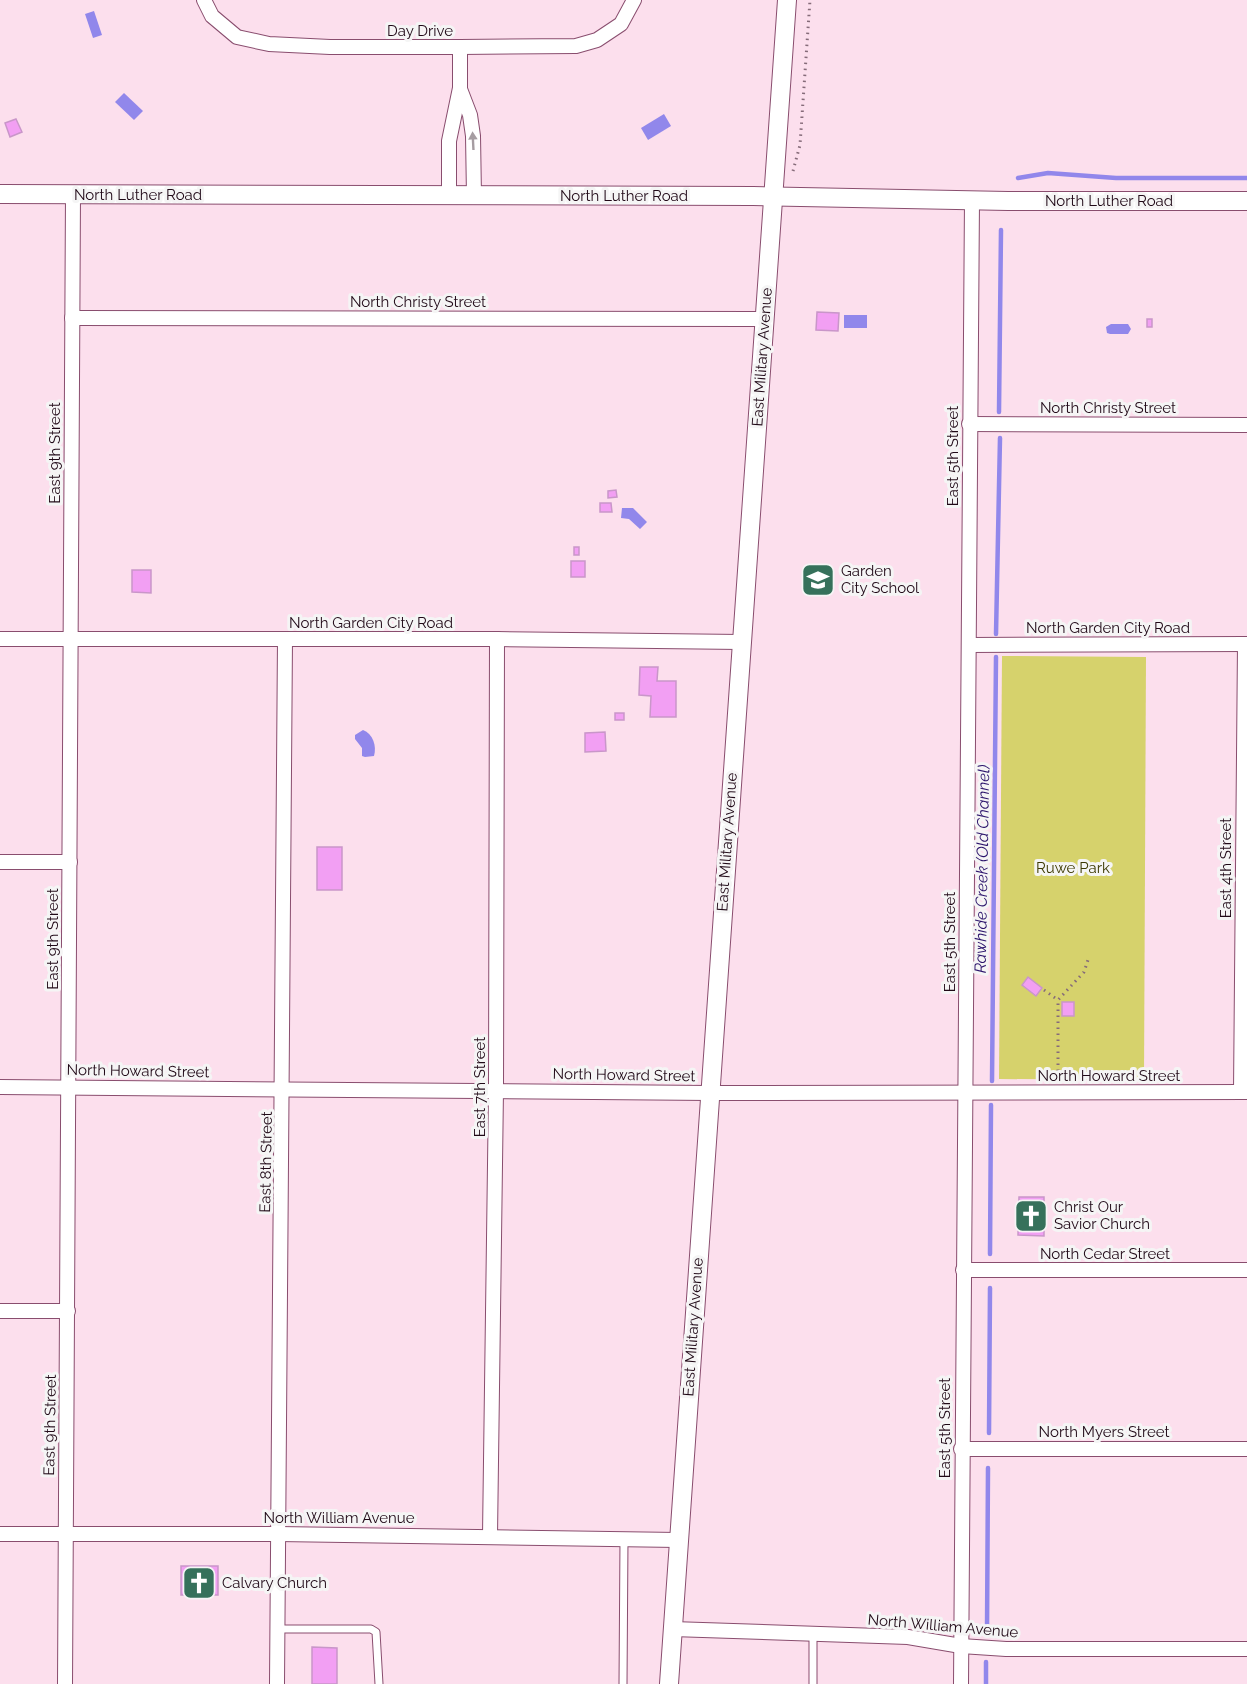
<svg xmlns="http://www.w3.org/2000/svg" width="1247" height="1684" viewBox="0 0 1247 1684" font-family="Raleway,sans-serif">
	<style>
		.green { fill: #d6d26c }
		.water { fill: #9187eb }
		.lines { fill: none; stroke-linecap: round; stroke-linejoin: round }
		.stream { stroke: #9187eb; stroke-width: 4.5 }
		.building { fill: #f29ff3; stroke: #c996c9; stroke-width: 1.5 }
		.lane-casing { stroke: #894d6e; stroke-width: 9 }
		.street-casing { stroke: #894d6e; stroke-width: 16 }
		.secondary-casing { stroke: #894d6e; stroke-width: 20 }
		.path { stroke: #856b79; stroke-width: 3; stroke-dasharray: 1.5 4.5; stroke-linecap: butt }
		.lane { stroke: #fff; stroke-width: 7 }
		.street { stroke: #fff; stroke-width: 14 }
		.secondary { stroke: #fff; stroke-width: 18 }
		.oneway { fill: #a69da2 }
		.labels { text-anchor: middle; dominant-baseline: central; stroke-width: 6; stroke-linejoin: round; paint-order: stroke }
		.street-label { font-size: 15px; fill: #200917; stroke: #f5f5f5 }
		.poi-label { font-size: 15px; fill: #200917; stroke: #f5f5f5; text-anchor: start }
		.park-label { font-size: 15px; fill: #3d3a03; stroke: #f5f5f5 }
		.water-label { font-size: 16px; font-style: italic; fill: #2b136b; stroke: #f5f5f5 }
	</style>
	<rect width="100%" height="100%" fill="#fcdfed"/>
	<path class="green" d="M1002,656l144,1 -2,423 -145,-1z"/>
	<g class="water">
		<path d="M94,11l8,24 -9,3 -8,-24z"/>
		<path d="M124,93l19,18 -9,9 -19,-18z"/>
		<path d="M664,114l7,12 -23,14 -7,-12z"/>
		<rect x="844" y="315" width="23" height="13"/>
		<path d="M1111,324h17l3,5 -3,5h-18l-3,-1 -1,-6z"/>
		<path d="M622,508h11l14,14 -7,7 -11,-10 -8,-1z"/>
		<path d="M363,730c10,4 14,16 11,26l-9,1 -3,-1v-8l-7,-9v-4z"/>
	</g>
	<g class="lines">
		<g class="stream">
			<path d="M1018,178l30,-5 68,5h131"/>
			<path d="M999,412l2,-182"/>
			<path d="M996,634l4,-196"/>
			<path d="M992,1081l4,-424"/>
			<path d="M990,1254l1,-149"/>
			<path d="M989,1433l1,-145"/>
			<path d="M987,1633l1,-165"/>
			<path d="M986,1662v22"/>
		</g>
	</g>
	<g class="building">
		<path d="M16,119l6,13 -12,5 -5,-14z"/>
		<path d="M817,312l22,1 -1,18 -22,-1z"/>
		<rect x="1147" y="319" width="5" height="8"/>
		<path d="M616,490l1,7 -9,1v-7z"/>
		<path d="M600,503h11l1,9h-12z"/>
		<rect x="574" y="547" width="5" height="8"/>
		<rect x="571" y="561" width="14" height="16"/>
		<path d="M132,570h19v23l-19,-1z"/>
		<path d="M640,667h18l-1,14h19v36h-26l1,-21 -12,-1z"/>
		<rect x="615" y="713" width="9" height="7"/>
		<path d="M605,732l1,19 -21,1v-19z"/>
		<rect x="317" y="847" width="25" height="43"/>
		<path d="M1028,977l14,11 -6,8 -14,-11z"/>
		<rect x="1062" y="1002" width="12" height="14"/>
		<path d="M1019,1197h25v39l-26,-1z"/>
		<rect x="181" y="1566" width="37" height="29"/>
		<path d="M312,1647l25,1v36h-25z"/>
	</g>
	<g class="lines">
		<defs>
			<g id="lane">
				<path d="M278,1629h93l5,3 3,52"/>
				<path d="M813,1634v50"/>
				<path d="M623,1684l1,-145"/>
			</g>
			<g id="street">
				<path d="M204,0l8,16 25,21 32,7 61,3h130l116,-1 21,-6 24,-16 13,-24"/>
				<path d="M460,89l10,26 3,21 1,60"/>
				<path d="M449,195v-54l11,-53v-41"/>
				<path d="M72,318l692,1"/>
				<path d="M969,424l278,1"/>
				<path d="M0,639h497l244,3"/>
				<path d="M969,645l278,-1"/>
				<path d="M0,862h70"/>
				<path d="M0,1087l709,6 538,-1"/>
				<path d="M1241,1092l4,-448"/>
				<path d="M963,1270h284"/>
				<path d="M0,1311h68"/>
				<path d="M961,1449h286"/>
				<path d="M0,1534h278l400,6"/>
				<path d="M490,1536l6,-446 1,-451"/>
				<path d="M672,1629l236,8 53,9 45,3h241"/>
				<path d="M65,1684l8,-1489"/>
				<path d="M277,1684l8,-1045"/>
				<path d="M961,1684l11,-1484"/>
			</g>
			<g id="secondary">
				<path d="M0,194l753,2 255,5h239"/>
				<path d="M669,1684l118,-1684"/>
			</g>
		</defs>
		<use href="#lane" class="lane-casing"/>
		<use href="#street" class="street-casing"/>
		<use href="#secondary" class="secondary-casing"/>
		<g class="path">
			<path d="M793,171l7,-26 10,-145"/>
			<path d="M1044,990l14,10"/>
			<path d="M1058,1077v-77l26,-28 4,-12"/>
		</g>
		<use href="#lane" class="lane"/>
		<use href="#street" class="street"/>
		<use href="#secondary" class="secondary"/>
	</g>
	<defs><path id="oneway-solid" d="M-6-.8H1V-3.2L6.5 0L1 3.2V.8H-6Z" transform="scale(1.5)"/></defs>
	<use class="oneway" href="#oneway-solid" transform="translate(473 141) rotate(-93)"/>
	<defs>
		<symbol id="school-square" viewBox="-11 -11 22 22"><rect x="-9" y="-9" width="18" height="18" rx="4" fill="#36715b" stroke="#f5f5f5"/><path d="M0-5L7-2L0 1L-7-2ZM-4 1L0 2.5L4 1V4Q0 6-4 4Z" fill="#fff"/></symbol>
		<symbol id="church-square" viewBox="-11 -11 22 22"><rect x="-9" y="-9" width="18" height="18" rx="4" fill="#36715b" stroke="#f5f5f5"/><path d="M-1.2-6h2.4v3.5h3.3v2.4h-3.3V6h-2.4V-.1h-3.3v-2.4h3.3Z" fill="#fff"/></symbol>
	</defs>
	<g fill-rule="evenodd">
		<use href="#school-square" x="799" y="561" width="38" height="38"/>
		<use href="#church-square" x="1012" y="1197" width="38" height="38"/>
		<use href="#church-square" x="180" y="1564" width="38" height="38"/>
	</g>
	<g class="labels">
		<g class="street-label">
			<text x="420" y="31">Day Drive</text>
			<text x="138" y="195">North Luther Road</text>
			<text x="624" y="196">North Luther Road</text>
			<text x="1109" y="201">North Luther Road</text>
			<text x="418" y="302">North Christy Street</text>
			<text transform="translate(762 357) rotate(-86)">East Military Avenue</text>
			<text x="1108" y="408">North Christy Street</text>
			<text transform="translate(55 453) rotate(-90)">East 9th Street</text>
			<text transform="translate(953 456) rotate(-90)">East 5th Street</text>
			<text x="371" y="623">North Garden City Road</text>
			<text x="1108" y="628">North Garden City Road</text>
			<text transform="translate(727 842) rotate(-86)">East Military Avenue</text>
			<text transform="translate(1226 868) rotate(-90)">East 4th Street</text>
			<text transform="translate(53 939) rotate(-90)">East 9th Street</text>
			<text transform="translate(950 942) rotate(-90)">East 5th Street</text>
			<text transform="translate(138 1071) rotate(1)">North Howard Street</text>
			<text transform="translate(624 1075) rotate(1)">North Howard Street</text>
			<text x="1109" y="1076">North Howard Street</text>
			<text transform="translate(480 1087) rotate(-90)">East 7th Street</text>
			<text transform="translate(266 1162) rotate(-89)">East 8th Street</text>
			<text x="1105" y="1254">North Cedar Street</text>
			<text transform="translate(693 1327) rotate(-86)">East Military Avenue</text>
			<text transform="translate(50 1425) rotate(-89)">East 9th Street</text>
			<text transform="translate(945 1428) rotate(-90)">East 5th Street</text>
			<text x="1104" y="1432">North Myers Street</text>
			<text x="339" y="1518">North William Avenue</text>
			<text transform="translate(943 1626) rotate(5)">North William Avenue</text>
		</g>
		<g class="poi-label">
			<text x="841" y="571">Garden<tspan x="841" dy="17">City School</tspan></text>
			<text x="1054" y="1207">Christ Our<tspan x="1054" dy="17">Savior Church</tspan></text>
			<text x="222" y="1583">Calvary Church</text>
		</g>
		<g class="park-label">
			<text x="1073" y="868">Ruwe Park</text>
		</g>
		<g class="water-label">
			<text transform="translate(982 869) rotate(-89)">Rawhide Creek (Old Channel)</text>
		</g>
	</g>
</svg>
